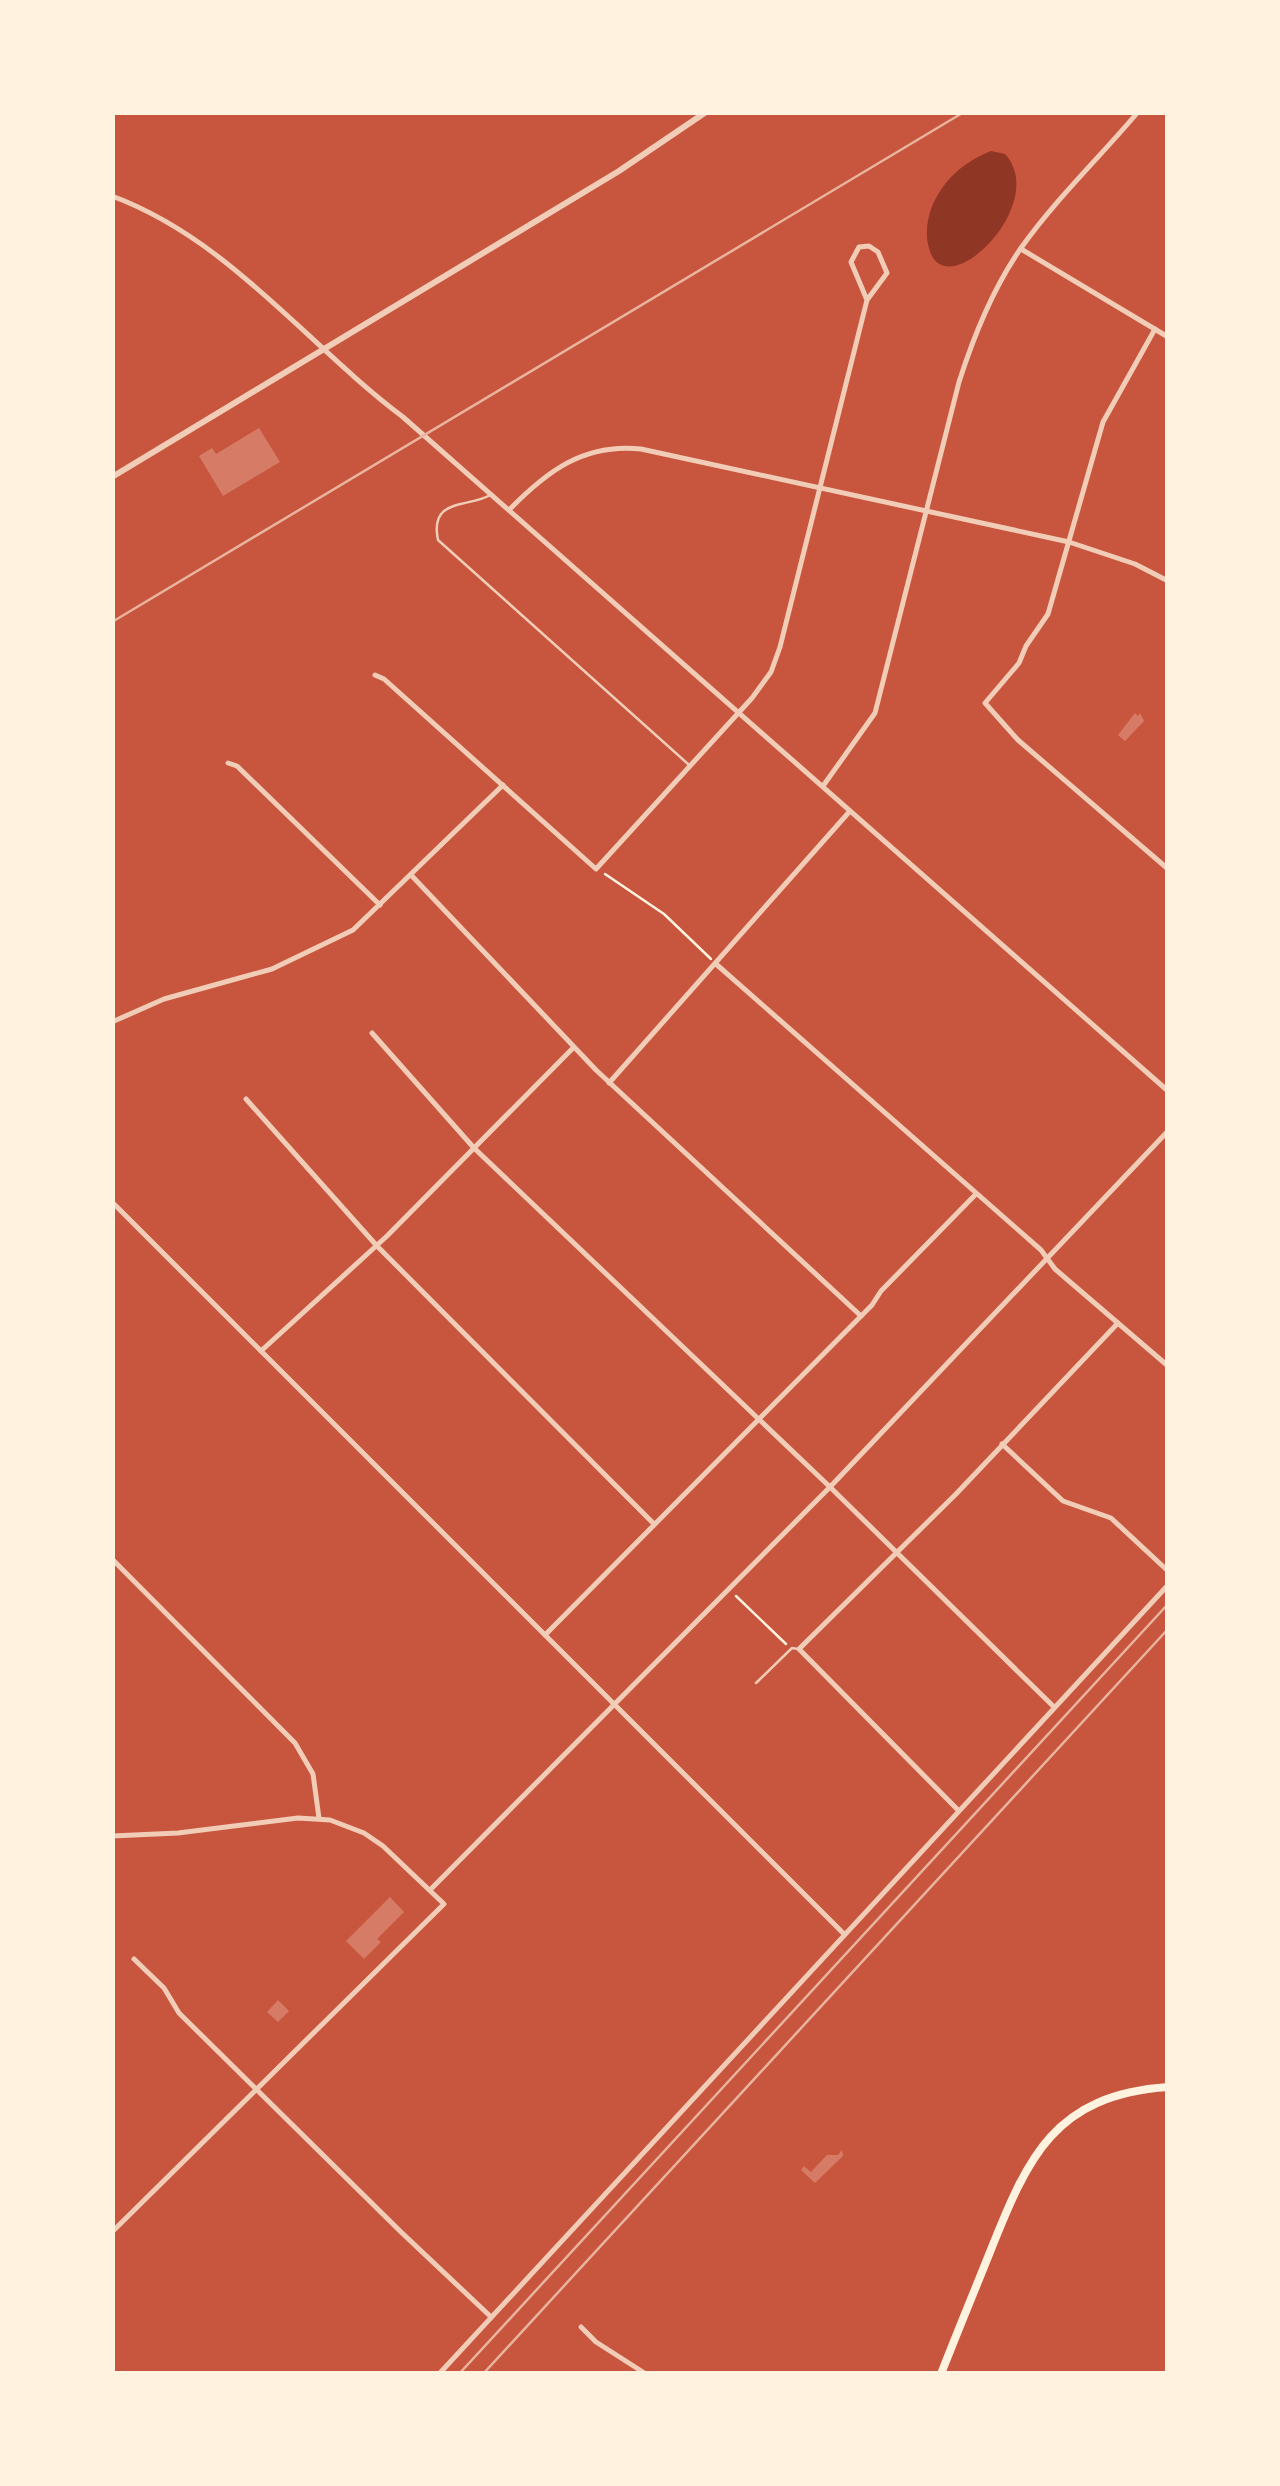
<svg xmlns="http://www.w3.org/2000/svg" width="1280" height="2486" viewBox="0 0 1280 2486" font-family="'Source Sans 3',sans-serif">
	<style>
		.water { fill: #8f3625 }
		.building { fill: #d67c66 }
		.lines { fill: none; stroke-linecap: round; stroke-linejoin: round }
		.path { stroke: #fff3e0; stroke-width: 2.5 }
		.service { stroke: #f1ccb7; stroke-width: 2.5 }
		.minor { stroke: #f1ccb7; stroke-width: 5 }
		.tertiary { stroke: #f1ccb7; stroke-width: 6 }
		.secondary { stroke: #fff3e0; stroke-width: 8 }
		.rail { stroke: #e9b49f; stroke-width: 2.5 }
	</style>
	<rect width="100%" height="100%" fill="#c8553d"/>
	<path class="water" d="M991,151l14,3c46,50 -61,155 -76,94 -4,-13 -2,-27 2,-39 11,-28 32,-47 60,-58z"/>
	<g class="building">
		<path d="M259,428l21,34 -57,34 -24,-40 13,-8 4,6z"/>
		<path d="M1135,713l3,3 2,-3 4,8 -19,20 -7,-6z"/>
		<path d="M390,1897l14,15 -27,27 4,3 -17,17 -18,-18z"/>
		<path d="M278,2000l11,11 -11,11 -11,-10z"/>
		<path d="M842,2150l1,6 -28,27 -14,-13 3,-4 7,6 16,-17h11z"/>
	</g>
	<g class="lines">
		<g class="path">
			<path d="M605,874l59,40 47,45"/>
			<path d="M736,1596l50,48"/>
		</g>
		<g class="service">
			<path d="M490,495c-21,13 -61,2 -52,45l250,224"/>
			<path d="M756,1683l36,-35 6,1"/>
		</g>
		<g class="minor">
			<path d="M112,196c118,44 194,148 291,221l765,674"/>
			<path d="M1021,249l147,88"/>
			<path d="M1155,329l-52,93 -55,192 -22,32 -7,17 -34,40 33,37 150,129"/>
			<path d="M509,510c38,-39 75,-67 132,-61l428,93 66,22 33,17"/>
			<path d="M375,675l9,4 212,190 156,-171 19,-26 9,-25 87,-347 20,-27 -9,-21 -9,-6 -10,1 -8,15 16,38"/>
			<path d="M228,763l9,3 143,139"/>
			<path d="M823,786l52,-73 84,-331c15,-47 34,-94 62,-134 34,-48 79,-91 117,-136"/>
			<path d="M411,875l185,195 265,246"/>
			<path d="M716,964l325,286 14,19 113,97"/>
			<path d="M112,1022l52,-23 108,-30 81,-39 150,-145"/>
			<path d="M372,1033l102,115 356,339 223,219"/>
			<path d="M609,1083l241,-272"/>
			<path d="M246,1099l131,147 277,278"/>
			<path d="M112,1202l732,732"/>
			<path d="M261,1351l126,-115 186,-188"/>
			<path d="M1002,1444l61,57 48,17 57,53"/>
			<path d="M112,1559l183,184 18,31 6,44"/>
			<path d="M545,1635l327,-330 9,-14 95,-97"/>
			<path d="M958,1810l-159,-161 157,-155 162,-171"/>
			<path d="M112,1836l66,-3 120,-15 32,2 34,13 19,13 61,58 -332,328"/>
			<path d="M431,1889l399,-402 338,-356"/>
			<path d="M134,1959l30,29 15,25 222,219 89,84"/>
			<path d="M581,2327l15,15 50,32"/>
			<path d="M439,2374l729,-789"/>
		</g>
		<path class="tertiary" d="M112,477l507,-306 87,-59"/>
		<path class="secondary" d="M941,2374c16,-41 33,-82 49,-122 38,-95 64,-157 178,-165"/>
		<g class="rail">
			<path d="M112,622l852,-510"/>
			<path d="M459,2374l709,-770"/>
			<path d="M483,2374l685,-745"/>
		</g>
	</g>
	<rect width="1280" height="2486" fill="none" stroke="#fff3e0" stroke-width="230"/>
</svg>
